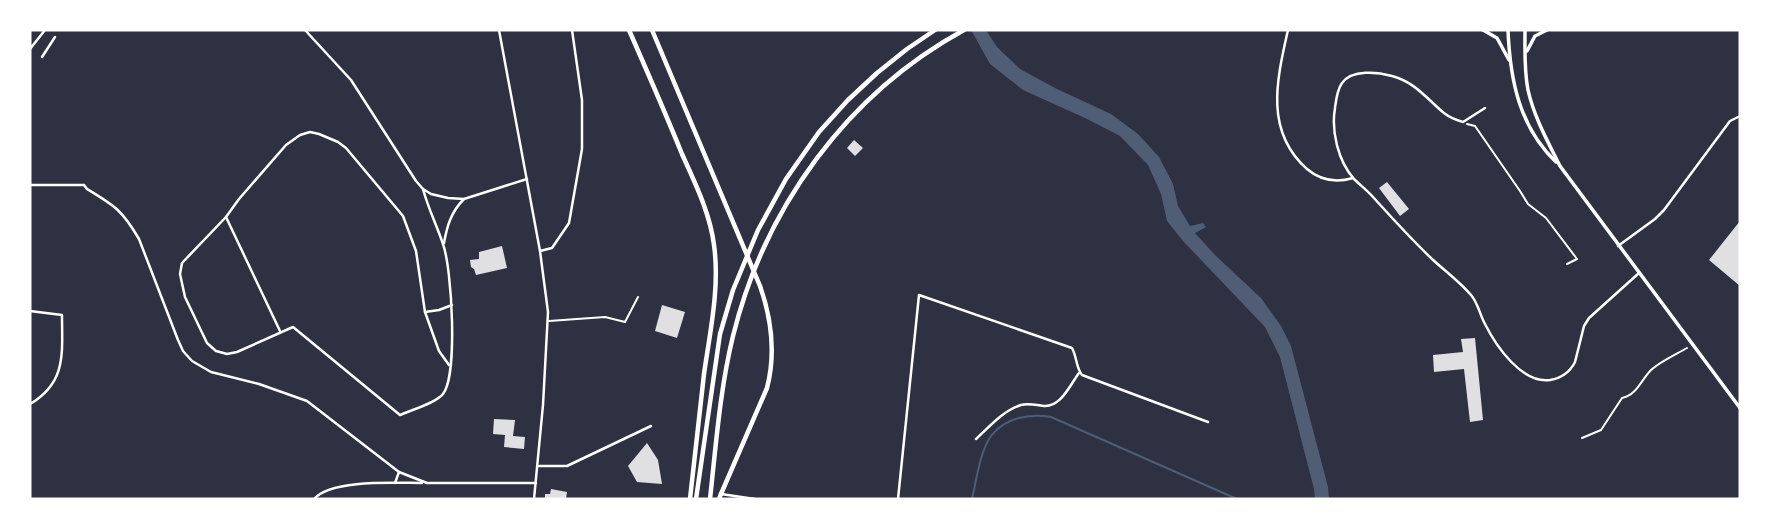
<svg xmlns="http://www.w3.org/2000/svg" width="1770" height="529" viewBox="0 0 1770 529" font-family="Poppins,sans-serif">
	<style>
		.water { fill: #4f5d75 }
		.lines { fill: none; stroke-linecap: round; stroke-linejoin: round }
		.stream { stroke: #4f5d75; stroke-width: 2 }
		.building { fill: #e0e0e3 }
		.path { stroke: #fff; stroke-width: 2 }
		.service { stroke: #fff; stroke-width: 2 }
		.pedestrian { stroke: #fff; stroke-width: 2.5 }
		.minor { stroke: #fff; stroke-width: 2.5 }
		.tertiary { stroke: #fff; stroke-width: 3.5 }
		.secondary { stroke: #fff; stroke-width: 4.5 }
		.primary { stroke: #fff; stroke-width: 4.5 }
	</style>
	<rect width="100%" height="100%" fill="#2d3142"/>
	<path class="water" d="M971,30h15l11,17 23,22 37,20 54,25 27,20 21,23 14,27 5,22 12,20 13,-3 3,4 -11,6 20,22 46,43 20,28 10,20 37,141 1,12h-14l-1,-10 -34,-132 -15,-30 -82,-86 -16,-20 -6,-27 -13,-29 -28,-29 -35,-18 -62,-28 -33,-26z"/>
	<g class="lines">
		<path class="stream" d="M972,499c4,-17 8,-48 19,-63 14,-18 38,-23 60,-19l186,82"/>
	</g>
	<g class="building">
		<path d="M854,140l9,8 -8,8 -8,-8z"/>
		<path d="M1387,182l22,27 -9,7 -21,-28z"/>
		<path d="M1740,221v65l-31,-26z"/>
		<path d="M502,246l5,22 -31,7 -2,-6 -3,-2 -1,-7 9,-1v-7z"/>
		<path d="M662,305l23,7 -8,26 -22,-7z"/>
		<path d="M1475,338l8,82 -13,2 -6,-53 -30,3 -1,-17 30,-3 -2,-13z"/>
		<path d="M494,419l21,1 -2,16 12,1 -1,12 -20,-2 1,-12 -12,-1z"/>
		<path d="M647,443l11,17 4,24 -25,-2 -9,-16z"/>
		<path d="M551,489l16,3 -1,7h-21v-5h5z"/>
	</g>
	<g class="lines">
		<g class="path">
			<path d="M1467,124l8,2 45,65 8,13 18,14 31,41 -10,5"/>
			<path d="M1582,438l19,-8 21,-32c15,-3 19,-18 29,-28 10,-9 24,-15 36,-22"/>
		</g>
		<path class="service" d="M549,321l56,-4 20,5 13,-25"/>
		<path class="pedestrian" d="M84,185l3,4c28,17 35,21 52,50l39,101 5,11 9,10 19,11 48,12 48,17 92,71"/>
		<g class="minor">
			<path d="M305,30l46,50 65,101 7,8 8,5 17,4 16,1 63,-20"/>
			<path d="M499,30l41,221 8,61 -5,93 -9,94"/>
			<path d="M1288,30c-11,49 -24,101 19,139 14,12 29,14 46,9"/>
			<path d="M30,49l15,-19"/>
			<path d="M42,57l13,-20"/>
			<path d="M1485,108l-22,14c-7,-2 -14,-5 -19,-9 -17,-14 -29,-31 -52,-37 -14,-4 -40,-7 -50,7 -5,7 -6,17 -7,25 -4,23 3,53 19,71 6,6 13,11 19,18 19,21 38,42 59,62 13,12 28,23 39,36 7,8 9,20 14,29 11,22 37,60 65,56 12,-2 20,-8 25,-18l9,-36 5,-8 50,-45"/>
			<path d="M30,185h54"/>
			<path d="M423,189c5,19 14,37 20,55 9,25 15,131 0,150 -7,9 -32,16 -43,21l-107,-88 -56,25 -10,2 -11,-3 -9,-8 -22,-46 -5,-23 2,-11 44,-46 13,-18 47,-54 14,-10 10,-3 9,2 19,8 8,6 57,68 13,35 9,61 14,-2 13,-5"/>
			<path d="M226,217l54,114"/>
			<path d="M444,243c3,-17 7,-31 20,-44"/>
			<path d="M1618,246l37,-27 9,-9 66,-89 10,-5"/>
			<path d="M540,251l12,-3 17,-25 13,-74v-49l-10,-70"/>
			<path d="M30,311l32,4c0,38 5,67 -32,89"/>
			<path d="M425,312l14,39 10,14"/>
			<path d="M976,439c13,-12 28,-29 45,-34 7,-2 15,0 23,1 17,1 26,-21 35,-33"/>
			<path d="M538,466h29l84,-40"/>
			<path d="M395,483l4,-11 28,11h109"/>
			<path d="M721,494l34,5"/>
			<path d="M314,499c17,-20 82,-16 108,-16"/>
			<path d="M898,499l21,-204 153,53c5,9 4,20 10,27l126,47"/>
		</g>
		<g class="tertiary">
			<path d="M1483,30l14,8 12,22"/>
			<path d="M1508,30c2,49 11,97 48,132"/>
			<path d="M1525,30c0,20 -1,40 3,60 6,27 20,52 32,76l180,242"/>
			<path d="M1527,51l8,-15 12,-6"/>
		</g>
		<g class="secondary">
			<path d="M629,30c18,41 36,82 53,124 13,29 28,59 32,91 6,42 -4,87 -10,129"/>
			<path d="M652,30l108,256c12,34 16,67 7,102l-46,106"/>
		</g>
		<g class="primary">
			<path d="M690,499l14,-125"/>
			<path d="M696,499l24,-165 13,-44 25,-60 28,-51 33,-47 29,-32 29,-27 30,-24 28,-19"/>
			<path d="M710,499c6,-54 10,-110 23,-163 32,-129 114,-242 231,-306"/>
			<path d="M719,499l2,-5"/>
		</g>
	</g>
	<rect width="1770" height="529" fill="none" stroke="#ffffff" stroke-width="63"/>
</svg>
